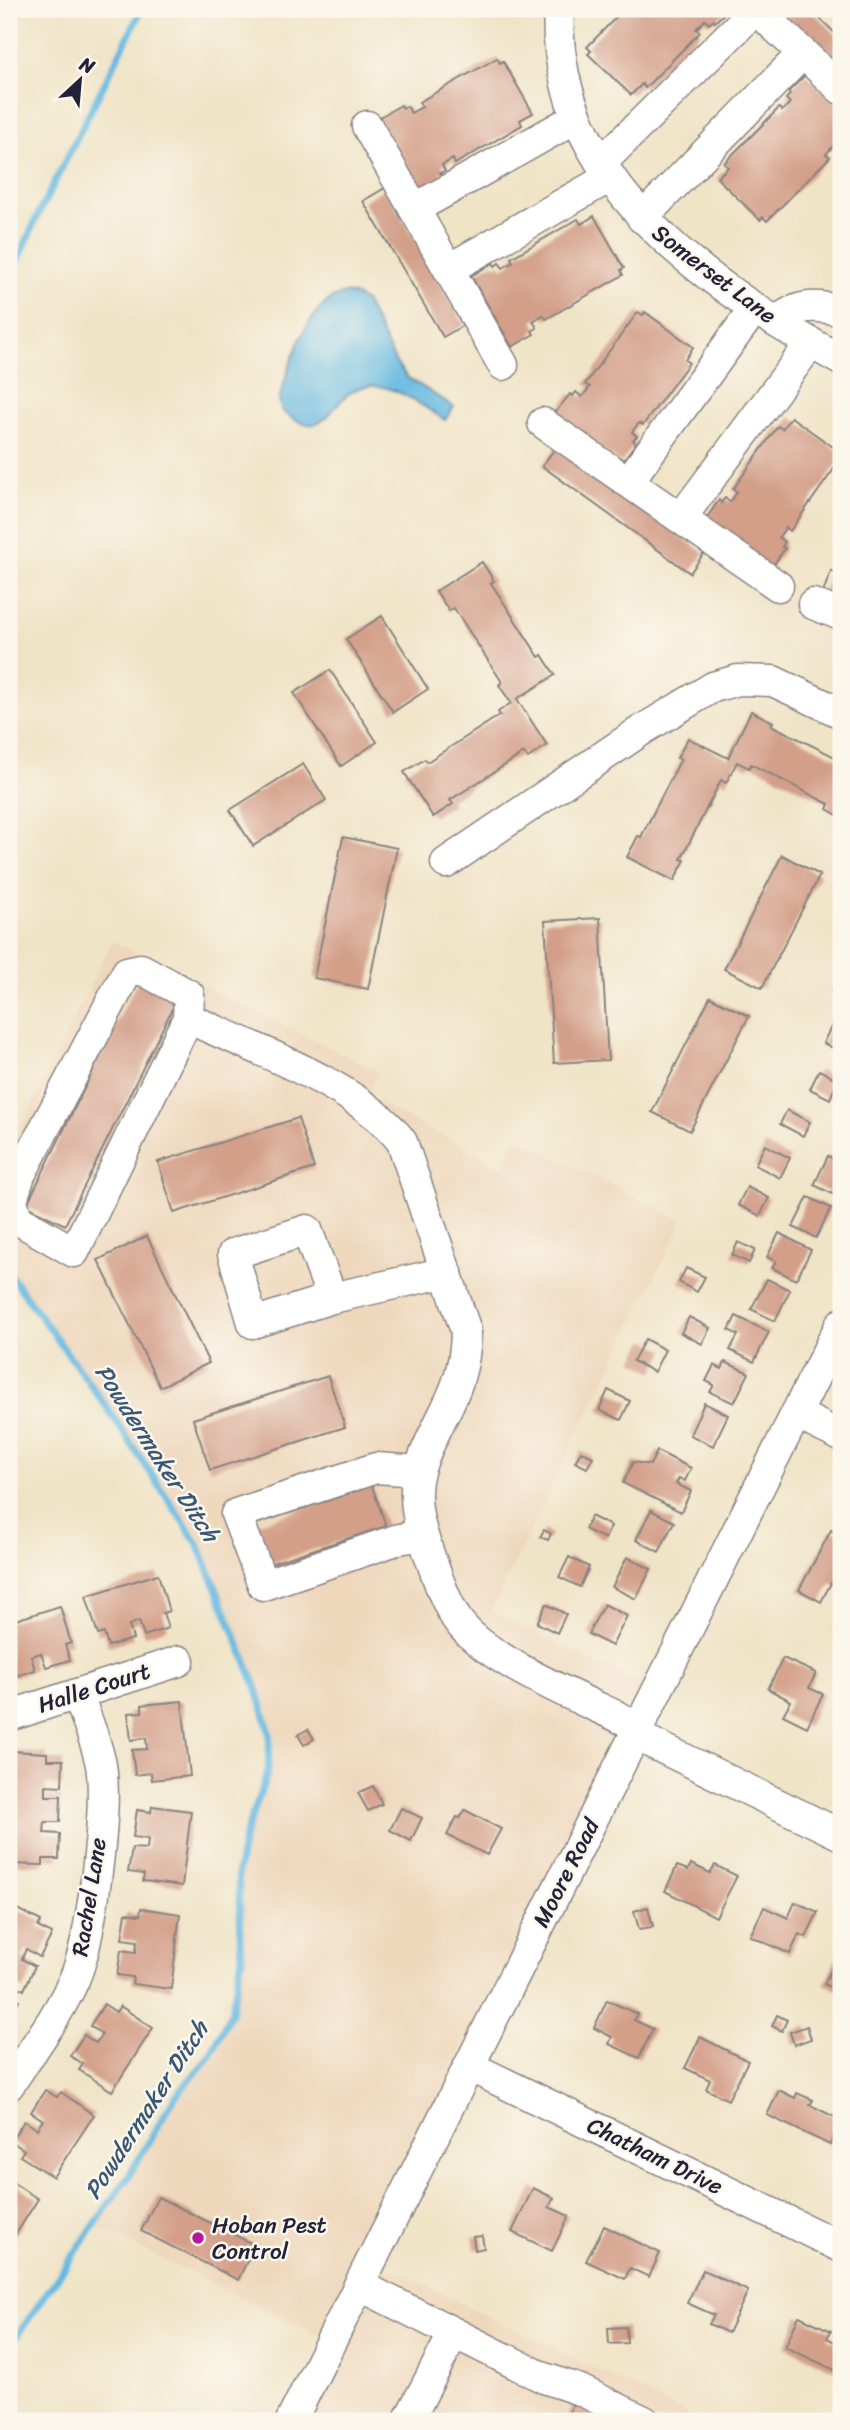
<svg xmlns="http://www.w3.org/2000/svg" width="850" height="2430" viewBox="0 0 850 2430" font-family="Sriracha,sans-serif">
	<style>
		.built { fill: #eed7bb }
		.water { fill: #63b8e0; stroke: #426d8e; stroke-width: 2 }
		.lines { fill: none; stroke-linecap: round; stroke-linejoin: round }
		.stream { stroke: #63b8e0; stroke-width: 7 }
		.building { fill: #d39f89 }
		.minor-casing { stroke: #898381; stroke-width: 33 }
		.minor { stroke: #fff; stroke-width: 30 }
		.poi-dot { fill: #b5179e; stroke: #fbf7ec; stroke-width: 2.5 }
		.labels { text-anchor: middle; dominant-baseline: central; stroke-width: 5; stroke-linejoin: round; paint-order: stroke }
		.street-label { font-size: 23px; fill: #22223b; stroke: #fbf7ec }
		.poi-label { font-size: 23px; fill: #22223b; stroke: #fbf7ec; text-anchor: start }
		.water-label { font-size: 24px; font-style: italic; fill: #395675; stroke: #fbf7ec }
	</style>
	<rect width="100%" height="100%" fill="#fbf7ec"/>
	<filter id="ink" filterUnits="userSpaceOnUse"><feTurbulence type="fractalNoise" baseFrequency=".0143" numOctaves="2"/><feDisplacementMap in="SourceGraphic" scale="14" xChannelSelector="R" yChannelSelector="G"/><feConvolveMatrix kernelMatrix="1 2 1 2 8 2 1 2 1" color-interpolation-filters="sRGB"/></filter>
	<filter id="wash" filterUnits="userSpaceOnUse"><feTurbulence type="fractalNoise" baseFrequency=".00686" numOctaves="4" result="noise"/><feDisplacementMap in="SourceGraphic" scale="28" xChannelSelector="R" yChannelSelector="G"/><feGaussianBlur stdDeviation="1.57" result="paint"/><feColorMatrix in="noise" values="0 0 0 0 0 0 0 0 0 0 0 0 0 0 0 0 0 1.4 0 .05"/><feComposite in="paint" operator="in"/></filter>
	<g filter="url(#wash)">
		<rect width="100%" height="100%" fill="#f0e4c7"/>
		<g class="built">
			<path d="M112,941l267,131 -12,25 135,70 15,-29 166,83 -192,390 153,75 -325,650 -224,-110 53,-80 27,-49 34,-40 22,-44 11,-55 -4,-88 6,-32 24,-66 2,-38 -14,-48 -58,-142 -90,-135 -99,-136v-122z"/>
			<path d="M384,2265l318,156h-394z"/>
		</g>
		<path class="water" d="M345,293l12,3 9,7 30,60 11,14 47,30 -9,13c-21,-13 -47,-34 -73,-34 -45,0 -38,66 -90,25l-3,-11c11,-35 26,-97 66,-107z"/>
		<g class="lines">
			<g class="stream">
				<path d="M9,283l26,-62 107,-212"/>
				<path d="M9,1273l99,136 90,135 58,142 14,48 -2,38 -24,66 -6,32 4,88 -11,55 -22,44 -34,40 -47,80 -119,170"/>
			</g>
		</g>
		<g id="blocks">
			<g class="building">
				<path d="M624,9h105l-14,13 -2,-2 -4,4 -4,-4 -9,9 4,3 -55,56 -3,-4 -11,11 -43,-41 3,-3 -4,-4z"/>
				<path d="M775,9h35l31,30v11l-11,12z"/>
				<path d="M497,58l3,5 3,-2 30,52 -13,7 2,5 -67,39 -2,-5 -11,6 3,6 -5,2 2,3 -22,13 -42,-71 23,-13 2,3 4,-2 4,7 11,-6 -3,-5z"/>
				<path d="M806,74l35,34v44l-7,-7 -8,9 4,3 -63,64 -4,-4 -3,3 -43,-42 11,-11 -4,-4 55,-55 3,3 8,-8 -4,-4 4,-5 -2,-2z"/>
				<path d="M385,188l79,137 -21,12 -80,-136z"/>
				<path d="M594,216l30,52 -3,2 2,5 -77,44 -3,-4 -10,6 4,7 -5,3 2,3 -22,13 -41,-71 22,-13 2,3 4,-3 4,5 10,-6 -2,-4 67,-39 3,5z"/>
				<path d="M638,312l5,3 2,-3 48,35 -8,13 4,3 -46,62 -4,-2 -7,9 5,4 -4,4 3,3 -15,20 -67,-49 16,-20 3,2 3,-4 6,5 8,-10 -5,-3z"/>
				<path d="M791,417l49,35 -2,3 3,4 -51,72 -4,-4 -7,10 6,5 -3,5 3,1 -15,22 -66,-48 15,-22 2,3 4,-5 5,4 7,-10 -4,-3 45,-63 4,3z"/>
				<path d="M556,447l148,106 -14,20 -148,-107z"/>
				<path d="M482,562l12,19 -3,2 48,74 3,-2 13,20 -38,24 30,46 -19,13 -4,-5 -74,47 3,4 -20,13 -29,-45 21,-13 2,3 73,-47 -2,-3 13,-9 -12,-18 3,-3 -48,-74 -5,3 -13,-20z"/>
				<path d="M837,568l4,1v34l-19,-8 9,-24 4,2z"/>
				<path d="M382,616l46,73 -35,23 -47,-73z"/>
				<path d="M330,670l47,72 -36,24 -47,-73z"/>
				<path d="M751,711l22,11 -2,3 70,35v57l-14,-8 2,-5 -78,-40 -2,4 -12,-6 -11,21 -5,-3 -40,79 4,1 -11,21 -47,-24 11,-21 3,1 40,-78 -4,-1 11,-20 40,20z"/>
				<path d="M303,764l23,36 -73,46 -23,-36z"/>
				<path d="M343,837l54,11 -29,141 -54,-11z"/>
				<path d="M782,855l38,20 -58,113 -38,-19z"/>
				<path d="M600,918l8,142 -54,3 -9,-142z"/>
				<path d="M139,978l39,19 -113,228 -39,-19z"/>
				<path d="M837,980l4,2v15l-9,-5z"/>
				<path d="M710,997l39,19 -59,115 -38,-19z"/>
				<path d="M832,1025l9,4v23l-18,-9z"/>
				<path d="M819,1070l19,10 -8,19 -20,-10z"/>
				<path d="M787,1110l23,12 -7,14 -23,-12z"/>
				<path d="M298,1118l16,50 -140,45 -16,-51z"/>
				<path d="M841,1131v16l-6,-3z"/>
				<path d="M765,1145l25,13 -10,20 -25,-13z"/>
				<path d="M828,1156l13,7v26l-4,7 -23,-11z"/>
				<path d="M747,1187l22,11 -9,18 -22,-11z"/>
				<path d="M808,1197l23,11 -15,30 -23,-11z"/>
				<path d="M779,1233l32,17 -15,30 -24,-12 4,-7 -9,-4z"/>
				<path d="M147,1236l62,127 -49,24 -62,-127z"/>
				<path d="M738,1242l17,8 -6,13 -17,-8z"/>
				<path d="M686,1268l19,9 -8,15 -18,-10z"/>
				<path d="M767,1279l23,11 -15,31 -24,-12z"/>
				<path d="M736,1316l33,16 -15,30 -24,-12 8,-15 -9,-5z"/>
				<path d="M689,1317l21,11 -8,16 -21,-11z"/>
				<path d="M645,1339l20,11 -11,22 -21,-11z"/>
				<path d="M725,1362l24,11 -15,30 -24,-11 4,-7 -8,-4 8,-16 8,4z"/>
				<path d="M328,1376l17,51 -135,43 -17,-51z"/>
				<path d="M608,1390l22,11 -9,19 -22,-10z"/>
				<path d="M704,1403l24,12 -15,31 -23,-11z"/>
				<path d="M581,1451l12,6 -6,11 -12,-6z"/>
				<path d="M657,1451l34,17 -6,13 -6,-3 -3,6 15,7 -10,21 -58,-29 10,-21 17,3z"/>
				<path d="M372,1486l14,40 -123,40 -13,-40z"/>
				<path d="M651,1510l23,12 -15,30 -23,-12z"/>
				<path d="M591,1516l20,10 -6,13 -20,-10z"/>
				<path d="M544,1530l7,4 -3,6 -8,-3z"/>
				<path d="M831,1530l10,5v53l-10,-5 -10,19 -22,-12z"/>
				<path d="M569,1557l20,10 -9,20 -21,-10z"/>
				<path d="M627,1557l24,12 -15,30 -24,-12z"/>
				<path d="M158,1574l11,37 -6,2 5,15 -24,8 -5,-15 -10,4 4,14 -25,7 -4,-13 -6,2 -12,-39z"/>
				<path d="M546,1604l20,10 -9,19 -20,-10z"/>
				<path d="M604,1604l23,12 -15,30 -24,-12z"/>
				<path d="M60,1606l11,37 -6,2 5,15 -24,7 -5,-14 -10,3 4,14 -25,8 -1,-56z"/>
				<path d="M783,1658l33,15 -7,15 14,6 -16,33 -24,-12 8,-14 -23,-12z"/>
				<path d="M182,1701l8,75 -38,4 -1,-7 -16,2 -3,-25 15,-1 -1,-11 -15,2 -3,-27 14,-1v-7z"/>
				<path d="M308,1729l6,10 -10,6 -6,-10z"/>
				<path d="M9,1751l38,2v7h16l-1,26 -16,-1v11h15l-1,26h-15l-1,11 16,1 -1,25h-16v6l-34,-1z"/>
				<path d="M373,1786l9,18 -14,7 -10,-18z"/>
				<path d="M152,1806l39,5 -9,75 -39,-5 1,-7 -16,-2 4,-24 15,1 1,-10 -15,-2 4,-27 14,2z"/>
				<path d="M401,1808l21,10 -11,23 -21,-11z"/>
				<path d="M465,1810l36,19 -14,26 -40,-20 10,-18 3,1z"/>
				<path d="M691,1864l19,9 5,-8 22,11 -21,41 -51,-26 12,-25 11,4z"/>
				<path d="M795,1902l23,10 -12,25 -7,-3 -9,20 -40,-18 14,-29 24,11z"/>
				<path d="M9,1905l32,16 -3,6 14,7 -12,23 -14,-8 -4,10 13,7 -11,24 -15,-8z"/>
				<path d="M648,1907l5,20 -14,2 -5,-18z"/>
				<path d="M141,1908l39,6 -9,75 -39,-5 1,-7 -16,-2 4,-25 15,2 1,-11 -15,-2 4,-26 14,2z"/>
				<path d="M841,1949v43l-17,-8z"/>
				<path d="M9,1995l10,5 -10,20z"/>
				<path d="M607,2000l30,14 -3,6 19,9 -14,29 -30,-14 3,-7 -18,-9z"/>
				<path d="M104,2004l12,8 4,-6 33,22 -41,63 -33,-21 4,-6 -13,-8 14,-21 12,8 6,-9 -12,-8z"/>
				<path d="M777,2015l10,5 -5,11 -10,-5z"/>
				<path d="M807,2026l4,13 -17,6 -4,-13z"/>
				<path d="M700,2037l48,24 -20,39 -22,-11 4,-9 -25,-12z"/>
				<path d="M45,2090l12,7 4,-5 33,23 -41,62 -33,-21 4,-6 -13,-9 13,-20 13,8 6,-9 -12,-8z"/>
				<path d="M779,2090l16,8 2,-5 16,7 -3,5 31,15 -11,25 -63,-30z"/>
				<path d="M9,2180l29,19 -29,46z"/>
				<path d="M533,2188l21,10 -5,9 20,9 -17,35 -40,-19z"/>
				<path d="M158,2197l97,48 -17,35 -97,-49z"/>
				<path d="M604,2226l56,27 -11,24 -19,-9 -5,11 -39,-18z"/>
				<path d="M482,2236l2,12 -9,2 -2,-13z"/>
				<path d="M703,2270l45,21 -20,42 -19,-9 5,-9 -27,-12z"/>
				<path d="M799,2316l32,15 -4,7 14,7v28l-56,-26z"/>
				<path d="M626,2327l1,16 -18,1 -1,-16z"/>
				<path d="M575,2400l43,21h-53z"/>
			</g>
		</g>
	</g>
	<g filter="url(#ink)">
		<use href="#blocks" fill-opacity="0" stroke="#898381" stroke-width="2"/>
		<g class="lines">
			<defs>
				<g id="minor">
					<path d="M559,9c-10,169 150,279 282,351"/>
					<path d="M756,9l85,80"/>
					<path d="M367,126l136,239"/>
					<path d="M601,163l155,-154"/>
					<path d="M414,209l162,-91"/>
					<path d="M642,218l161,-165"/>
					<path d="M449,269l161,-92"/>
					<path d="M776,322c21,-18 40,-18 65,-11"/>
					<path d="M543,423l235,163"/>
					<path d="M628,482l127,-174"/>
					<path d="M681,518l130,-175"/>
					<path d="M813,604l28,11"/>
					<path d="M446,863l196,-133 71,-43 25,-7 35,1 68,32"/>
					<path d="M188,1018l1,-23 -48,-26 -14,3 -107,203 -8,25 5,19 57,33 114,-234c63,30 174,68 214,124l64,189c-1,64 -30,85 -47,140 -8,27 1,58 10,83 8,22 15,45 27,64 27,43 136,85 183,109"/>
					<path d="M332,1298l-25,-68 -74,24 20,69 79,-25 115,-26"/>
					<path d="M796,1414l45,22"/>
					<path d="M419,1471l-43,-3 -140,46 27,71 136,-46 23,-4"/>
					<path d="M9,1716l170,-55"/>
					<path d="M635,1735l206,100"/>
					<path d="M469,2066l372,181"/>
					<path d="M9,2085c23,-35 51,-71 67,-110 16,-41 32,-167 25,-210 -5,-25 -15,-48 -24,-71"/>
					<path d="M359,2285l185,93 36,12 64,31"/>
					<path d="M291,2421l550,-1097"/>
					<path d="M408,2421l46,-88"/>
				</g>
			</defs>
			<use href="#minor" class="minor-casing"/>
			<use href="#minor" class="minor"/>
		</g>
	</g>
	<circle class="poi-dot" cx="198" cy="2238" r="7"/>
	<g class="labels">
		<g class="street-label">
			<text transform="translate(714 274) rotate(37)">Somerset Lane</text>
			<text transform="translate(94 1688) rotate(-18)">Halle Court</text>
			<text transform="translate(566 1873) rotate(-63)">Moore Road</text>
			<text transform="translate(89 1897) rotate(-81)">Rachel Lane</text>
			<text transform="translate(655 2156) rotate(26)">Chatham Drive</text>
		</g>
		<g class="poi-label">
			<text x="212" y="2225">Hoban Pest<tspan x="212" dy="26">Control</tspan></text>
		</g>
		<g class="water-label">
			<text transform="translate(157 1453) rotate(57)">Powdermaker Ditch</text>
			<text transform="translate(146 2110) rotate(-57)">Powdermaker Ditch</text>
		</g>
	</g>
	<rect width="850" height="2430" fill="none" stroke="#fbf7ec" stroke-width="35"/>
	<g transform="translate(80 80) rotate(26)" stroke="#fbf7ec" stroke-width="5" paint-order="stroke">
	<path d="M0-5L12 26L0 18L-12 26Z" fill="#22223b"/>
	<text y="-10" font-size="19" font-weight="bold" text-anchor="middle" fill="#22223b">N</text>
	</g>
</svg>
